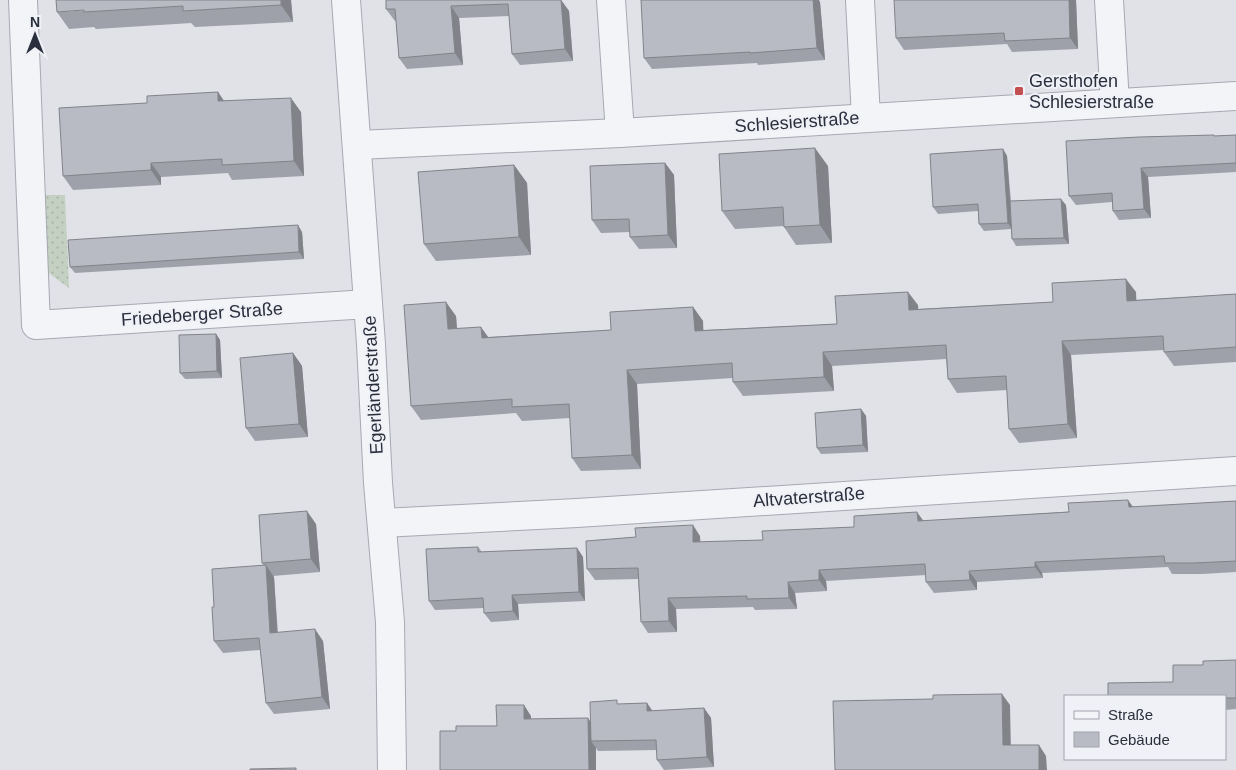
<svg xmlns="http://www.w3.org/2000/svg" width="1236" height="770" viewBox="0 0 1236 770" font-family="Helvetica,sans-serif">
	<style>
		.park { fill: url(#park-dots) }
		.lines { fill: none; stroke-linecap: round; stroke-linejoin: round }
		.minor-casing { stroke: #a6a9b2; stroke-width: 30 }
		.minor { stroke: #f3f4f7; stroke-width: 28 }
		.wall { fill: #9ea1a9 }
		.shaded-wall { fill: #818389 }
		.building { fill: #b8bbc4; stroke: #818389 }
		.poi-dot { fill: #c44f51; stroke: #f0f1f6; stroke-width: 2 }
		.labels { text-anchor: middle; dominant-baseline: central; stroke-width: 4; stroke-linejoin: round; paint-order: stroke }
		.poi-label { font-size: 18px; fill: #2a2f3e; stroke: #f0f1f6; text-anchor: start }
		.street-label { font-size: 18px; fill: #2a2f3e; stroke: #f0f1f6 }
	</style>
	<defs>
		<pattern id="park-dots" width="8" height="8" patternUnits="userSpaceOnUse" patternTransform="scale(1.25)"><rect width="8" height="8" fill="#c4d1c2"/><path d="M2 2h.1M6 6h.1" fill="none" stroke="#a9b4a8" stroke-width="1.8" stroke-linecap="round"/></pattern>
	</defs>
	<rect width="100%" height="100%" fill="#e0e2e8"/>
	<path class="park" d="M45,195h20l4,93 -23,-17z"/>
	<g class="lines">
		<defs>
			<g id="minor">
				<path d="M23,0l13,325 332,-21"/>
				<path d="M346,0l25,344 7,139 12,139 2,148"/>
				<path d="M611,0l9,133"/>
				<path d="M860,0l6,118"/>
				<path d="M1109,0l6,103"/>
				<path d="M358,145l262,-12 616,-37"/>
				<path d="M382,523l195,-10 659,-42"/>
			</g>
		</defs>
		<use href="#minor" class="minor-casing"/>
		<use href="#minor" class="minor"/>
	</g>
	<g class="wall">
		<path d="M291,0l2,22 -98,5 -4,-4 -95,6 -2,-2 -25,2 -12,-17z"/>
		<path d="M386,0h175l8,11 4,50 -53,4 -8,-11 -3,-38 -50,2 4,47 -56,4 -8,-11 -3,-37h-1l-9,-12z"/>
		<path d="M1076,0l2,49 -66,3 -5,-8 -103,6 -8,-12z"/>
		<path d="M820,2l5,58 -67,5 -1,-2 -105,6 -8,-11z"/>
		<path d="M218,92l6,9 77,11 3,64 -72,4 -4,-7 -67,4v8l-88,5 -10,-14 84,-73z"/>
		<path d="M1236,135v37l-88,5 3,41 -32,2 -6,-9 -1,-9 -36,3 -7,-9 146,-60z"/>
		<path d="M1003,149l4,7 4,45 55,4 3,39 -53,2 -4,-7 -1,-10 -27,2 -5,-7 -1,-13 -40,3 -5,-7z"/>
		<path d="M665,163l9,12 3,73 -38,1 -9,-12v-5l-29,1 -9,-13z"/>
		<path d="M514,165l13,18 4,72 -95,6 -12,-17z"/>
		<path d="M828,166l4,77 -36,2 -12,-18v-1l-49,3 -13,-18z"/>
		<path d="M302,232l2,27 -229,14 -5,-6z"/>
		<path d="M1136,292v8l100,-6v68l-62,4 -10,-14v-2l-93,5 6,83 -58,5 -10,-14 -2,-39 -50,3 -9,-14 -2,-20 -114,7 2,25 -91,5 -10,-14v-4l-96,6 4,85 -60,2 -9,-13 -2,-40 -48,3 -6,-8 -95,7 -10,-14 45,-90 1,13 31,8 123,-7 82,-23 10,14v9l134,-6 81,-19v4l135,-7z"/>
		<path d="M216,334l4,6 2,38 -37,1 -5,-6z"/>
		<path d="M293,353l9,13 6,71 -53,4 -9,-13z"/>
		<path d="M861,409l5,7 2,36 -47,2 -4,-6z"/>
		<path d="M1236,501v71l-34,2h-30l-4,-7 -126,6 1,5 -66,4v8l-43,3 -8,-11v-7l-100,6 1,10 -32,2 2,16 -42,1 -2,-3 -77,2 1,23 -29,1 -7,-11 -3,-43 -43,1 -8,-11 113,-33v6l63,-2 91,-13 69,-6z"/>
		<path d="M316,524l4,48 -47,4 1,1 4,56 45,8 7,68 -56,5 -8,-11 -6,-53 -37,3 -9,-12v-34l50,-41 -2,-3z"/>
		<path d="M478,547l4,5 95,-4 6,9 2,44 -67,3 1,16 -28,2 -7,-9v-5l-49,2 -6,-9z"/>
		<path d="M1236,660v49l-11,1v-14l-52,-14 30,-17z"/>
		<path d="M647,703l5,8 52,-3 7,10 3,49 -50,3 -7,-10v-10l-59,1 -2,-3v22h-156l16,-39 41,-5 34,-10v3l60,4 29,-19z"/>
	</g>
	<g class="shaded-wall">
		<path d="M281,0h10l2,22 -12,-17z"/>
		<path d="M561,0l8,11 4,50 -8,-12z"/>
		<path d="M813,0h6l1,2 5,58 -8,-12z"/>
		<path d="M1069,0h7l2,49 -8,-11z"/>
		<path d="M451,6l8,12 4,47 -8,-12z"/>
		<path d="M218,92l10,15 -10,-6z"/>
		<path d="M291,98l10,14 3,64 -10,-15z"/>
		<path d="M815,148l13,18 4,77 -12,-18z"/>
		<path d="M1003,149l4,7 5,73 -4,-6z"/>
		<path d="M151,163l10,14v8l-10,-15z"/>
		<path d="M665,163l9,12 3,73 -9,-13z"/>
		<path d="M514,165l13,18 4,72 -12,-18z"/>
		<path d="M1141,168l7,9 3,41 -7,-9z"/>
		<path d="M1061,199l5,6 3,39 -5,-6z"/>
		<path d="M298,225l4,7 2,27 -5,-7z"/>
		<path d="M1126,279l10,13 1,23 -10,-14z"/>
		<path d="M908,292l10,13 1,19 -10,-14z"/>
		<path d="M446,302l10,14 2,27 -10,-14z"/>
		<path d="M693,307l10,14 1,23 -9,-13z"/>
		<path d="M481,327l10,14 -9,-3z"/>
		<path d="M216,334l4,6 2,38 -5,-7z"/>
		<path d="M1062,341l9,14 6,83 -9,-14z"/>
		<path d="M823,352l9,14 2,25 -10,-14z"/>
		<path d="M293,353l9,13 6,71 -9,-13z"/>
		<path d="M627,370l10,14 4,85 -9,-14z"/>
		<path d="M861,409l5,7 2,36 -5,-7z"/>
		<path d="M1128,500l8,11 -7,-4z"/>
		<path d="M307,511l9,13 4,48 -9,-13z"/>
		<path d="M917,512l8,11 -7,-2z"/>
		<path d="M693,525l7,11 1,17 -8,-11z"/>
		<path d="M577,548l6,9 2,44 -6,-9z"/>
		<path d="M1035,562l7,11 1,5 -8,-11z"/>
		<path d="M266,565l8,12 4,68 -8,-12z"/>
		<path d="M819,570l7,11 1,10 -8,-11z"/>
		<path d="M969,571l8,11v8l-7,-10z"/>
		<path d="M788,582l7,11 2,16 -8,-11z"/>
		<path d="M512,595l6,9 1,16 -6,-9z"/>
		<path d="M668,598l8,11 1,23 -8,-11z"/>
		<path d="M315,629l8,12 7,68 -8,-12z"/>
		<path d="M1002,694l8,11 1,51 -8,-11z"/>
		<path d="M647,703l7,10 -7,-2z"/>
		<path d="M524,705l7,11v14l-7,-11z"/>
		<path d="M704,708l7,10 3,49 -7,-10z"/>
		<path d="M588,718l8,12 -5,11 5,7v22h-7z"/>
		<path d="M1039,745l7,11 1,14h-8z"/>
	</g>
	<g class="building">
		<path d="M56,0h225v5l-98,6v-5l-99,6v-2l-27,2z"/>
		<path d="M386,0h175l4,49 -53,5 -4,-50 -57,2 4,47 -56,5 -4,-49h-9z"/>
		<path d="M641,0h172l4,48 -67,5v-1l-106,6z"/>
		<path d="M894,0h175l1,38 -65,3 -1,-8 -108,5z"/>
		<path d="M218,92v9l73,-3 3,63 -72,4v-6l-71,4v7l-88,6 -4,-68 88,-5v-7z"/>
		<path d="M1214,135v1l22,-1v28l-95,5 3,41 -31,2 -1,-18 -43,3 -3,-55 73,-4z"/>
		<path d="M815,148l5,77 -36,2 -1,-20 -61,4 -3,-57z"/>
		<path d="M1003,149l5,74 -29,1 -1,-20 -45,3 -3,-53z"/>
		<path d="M665,163l3,72 -38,2 -1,-18 -37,1 -2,-54z"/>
		<path d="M514,165l5,72 -95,7 -6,-72z"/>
		<path d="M1061,199l3,39 -52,1 -2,-38z"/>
		<path d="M298,225l1,27 -229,15 -2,-27z"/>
		<path d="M1126,279l1,22 109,-7v53l-72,5 -1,-16 -101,5 6,83 -59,5 -3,-53 -58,3 -2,-34 -123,7 1,25 -91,5 -1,-19 -105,7 5,85 -60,3 -3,-54 -57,3v-8l-101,7 -7,-101 42,-3 2,27 33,-2 1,11 129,-8 -1,-18 83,-5 2,24 142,-7 -2,-28 73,-4 1,18 144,-8 -1,-19z"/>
		<path d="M216,334l1,37 -37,2 -1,-38z"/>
		<path d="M293,353l6,71 -53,4 -6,-70z"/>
		<path d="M861,409l2,36 -46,3 -2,-35z"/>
		<path d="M1128,500l1,7 107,-6v60l-42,2h-29l-1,-7 -129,6v5l-66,4 1,9 -44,2 -1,-18 -106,6v10l-31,2 1,16 -42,1v-3l-79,2 1,23 -28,1 -3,-54 -51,1 -1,-28 50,-4 -1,-9 58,-3v17l70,-2 -1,-9 92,-4v-11l63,-4 1,9 151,-9 -1,-9z"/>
		<path d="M307,511l4,48 -49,4 -3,-48z"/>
		<path d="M478,547v5l99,-4 2,44 -67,3 1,16 -29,2 -1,-15 -54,3 -3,-52z"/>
		<path d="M266,565l4,68 45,-4 7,68 -56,6 -7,-65 -45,3 -2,-34h2l-2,-38z"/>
		<path d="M1236,660v38h-11v-2h-117v-13l65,-1v-17h30v-4z"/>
		<path d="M1002,694l1,51h36v25h-204l-2,-69 100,-2v-4z"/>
		<path d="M617,700v4l30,-1v8l57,-3 3,49 -50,3 -1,-20 -65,1 -1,-39z"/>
		<path d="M496,705h28v14l64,-1 1,52h-149v-39h16v-5h41z"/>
		<path d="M296,768v2h-46v-1z"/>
	</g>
	<rect class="poi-dot" x="1014" y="86" width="10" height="10" rx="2.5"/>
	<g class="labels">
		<g class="poi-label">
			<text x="1029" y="81">Gersthofen<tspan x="1029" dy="21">Schlesierstraße</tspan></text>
		</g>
		<g class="street-label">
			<text transform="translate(797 122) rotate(-4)">Schlesierstraße</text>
			<text transform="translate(202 314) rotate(-4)">Friedeberger Straße</text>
			<text transform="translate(373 385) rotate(-93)">Egerländerstraße</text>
			<text transform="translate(809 497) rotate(-4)">Altvaterstraße</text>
		</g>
	</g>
	<rect x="1064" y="695" width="162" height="65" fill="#f0f1f6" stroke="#a1a3ac"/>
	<rect x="1074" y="711" width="25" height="8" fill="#f3f4f7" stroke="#a1a3ac"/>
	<text x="1108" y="720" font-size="15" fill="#2a2f3e">Straße</text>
	<rect x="1074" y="732" width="25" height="15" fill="#b8bbc4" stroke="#a1a3ac"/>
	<text x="1108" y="745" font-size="15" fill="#2a2f3e">Gebäude</text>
	<g transform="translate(35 35)" stroke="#f0f1f6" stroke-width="4" paint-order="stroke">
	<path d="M0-4L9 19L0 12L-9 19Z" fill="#2a2f3e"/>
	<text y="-8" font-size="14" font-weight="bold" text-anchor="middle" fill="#2a2f3e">N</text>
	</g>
</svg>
